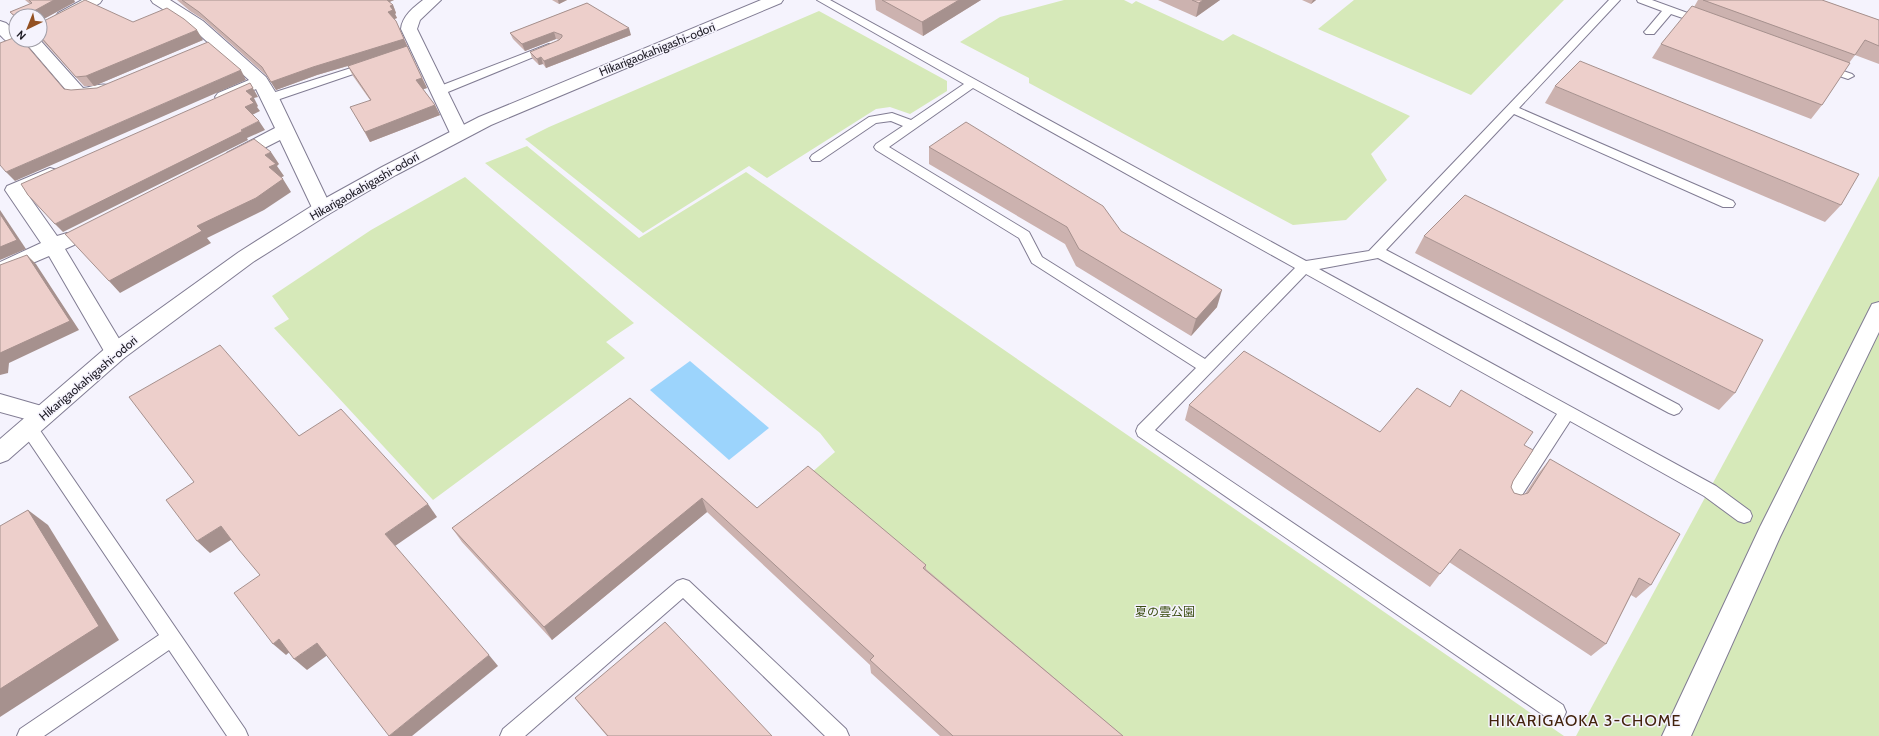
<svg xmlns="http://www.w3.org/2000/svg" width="1879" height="736" viewBox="0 0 1879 736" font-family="Cabin,'Noto Sans JP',sans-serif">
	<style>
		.green { fill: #d6e9b9 }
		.water { fill: #9cd4fc }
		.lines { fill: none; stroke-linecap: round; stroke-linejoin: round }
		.service-casing { stroke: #817c93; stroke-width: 2 }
		.pedestrian-casing { stroke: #817c93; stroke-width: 2 }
		.minor-casing { stroke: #817c93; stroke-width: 2 }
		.tertiary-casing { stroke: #817c93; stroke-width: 2 }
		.service { fill: #fff; fill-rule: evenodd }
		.pedestrian { fill: #fff; fill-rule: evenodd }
		.minor { fill: #fff; fill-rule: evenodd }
		.tertiary { fill: #fff; fill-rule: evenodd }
		.wall { fill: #ccb2af }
		.shaded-wall { fill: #a6918e }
		.building { fill: #edcfcb; stroke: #a6918e }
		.labels { text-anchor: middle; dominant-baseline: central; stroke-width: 3; stroke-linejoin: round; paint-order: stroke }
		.street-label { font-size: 12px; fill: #1d1b24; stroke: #f5f3fd }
		.park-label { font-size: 12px; fill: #3a4d0f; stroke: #f5f3fd }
		.near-neighbourhood-label { font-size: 16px; letter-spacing: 1px; fill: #42220c; stroke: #f5f3fd }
	</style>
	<rect width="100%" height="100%" fill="#f5f3fd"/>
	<g class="green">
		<path d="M1064,0h60l8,4 4,-3 87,40 10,-7 177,82 -39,38 16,26 -41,40 -53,5 -264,-142v-5l-69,-36 40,-25z"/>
		<path d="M1354,0h210l-93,95 -153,-66z"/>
		<path d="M819,11l128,70v10l-37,23 -20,-7 -14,2 -109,69 -18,-12 -106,67 -118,-94 24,-12z"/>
		<path d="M527,146l112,92 107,-66 818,564h-443l-311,-262 25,-22 -15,-19 -335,-270z"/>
		<path d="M1879,176v560h-303z"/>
		<path d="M465,177l169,146 -28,19 19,16 -192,142 -159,-172 15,-9 -17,-23 99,-66z"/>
	</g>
	<path class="water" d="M690,361l79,67 -40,32 -79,-70z"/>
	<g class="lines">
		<defs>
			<g id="service">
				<path d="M817,0h13l476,261 63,-10 240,-251h11l-101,108 214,93 2,3 -2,3h-10l-209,-93 -128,136 293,155 3,4 -3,4 -5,2 -5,-2 -291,-155 -59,11 397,217 34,25 2,5 -2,5 -6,2 -6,-2 -34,-25 -134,-75 -55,85 -6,2 -6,-2 -2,-5 2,-5 54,-82 -251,-140 -151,156 408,275 3,7 -3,7 -7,2 -7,-2 -411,-283 -2,-5 2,-5 58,-58 -164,-105 -13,-25 -143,-88 -2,-3 2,-3 27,-18 -12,-5 -15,2 -56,38h-8l-2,-3 2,-3 57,-38 23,-4 19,7 53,-36zM973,88l322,180 -90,91 -163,-102 -13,-25 -140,-85z"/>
				<path d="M1637,0h15l55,20 1,2 -5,3 -32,-11 -17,20h-8l-2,-2 2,-2 16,-19 -24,-9z"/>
				<path d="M549,44l4,1 2,2 -2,2 -110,45h-8l-2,-3 2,-3z"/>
				<path d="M370,62l6,3 -2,2 -100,34h-8l-2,-3 2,-3z"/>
				<path d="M1823,64l29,10 2,2 -6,3 -29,-10 -2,-2z"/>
				<path d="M29,422l6,1 210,306 3,7h-21l-58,-86 -125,86h-27l3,-7 139,-94 -136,-202 -2,-5 2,-5z"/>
				<path d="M683,579l6,2 157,148 3,7h-24l-142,-138 -158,138h-25l3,-7 174,-148z"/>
			</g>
			<path id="pedestrian" d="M1879,302v30l-99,205 -89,199h-29l98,-209 109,-217 3,-6z"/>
			<g id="minor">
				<path d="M82,0h20l-2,3c-12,7 -28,20 -42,16l-2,-3 2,-3z"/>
				<path d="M151,0h19l33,21 63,56 13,21 53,111 -3,5 -7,2 -7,-2 -35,-74 -41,21 -6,2 -6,-2 -3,-4 3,-4 48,-25 -19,-39c-12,5 -25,15 -38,12l-3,-4 3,-4 31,-13 -58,-53 -38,-24z"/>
				<path d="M423,0h18l-21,20 -3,9 51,104 -3,4 -6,2 -6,-2 -3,-4 -49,-104c1,-13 13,-22 22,-29z"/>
				<path d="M0,21l6,2 10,9v8h24l43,48c9,-1 16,-5 25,-3l3,4c-8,11 -27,11 -39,8l-48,-56 -2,3c-11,3 -15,-2 -22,-9z"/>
				<path d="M50,168l7,2 2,4 -2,4 -31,14 31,44 10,-3 7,2 3,5 -3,5 -9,4 62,103 -3,6 -8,2 -8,-2 -59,-102 -49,21v-15l41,-19 -36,-53 2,-4z"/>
				<path d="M0,394l52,15 3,6 -3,6 -8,3 -44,-12z"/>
			</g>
			<path id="tertiary" d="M761,0h22l-2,3 -290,122 -95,50 -67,39 -76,48 -129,96 -116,102 -8,3v-24l108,-93 131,-94 76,-48 67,-37 97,-50z"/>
		</defs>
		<use href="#service" class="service-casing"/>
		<use href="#pedestrian" class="pedestrian-casing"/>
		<use href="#minor" class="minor-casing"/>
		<use href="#tertiary" class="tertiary-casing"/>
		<use href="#service" class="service"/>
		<use href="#pedestrian" class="pedestrian"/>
		<use href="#minor" class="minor"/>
		<use href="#tertiary" class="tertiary"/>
	</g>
	<g class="wall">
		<path d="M25,0h49l1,2 -35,19v-5h-24v3l-6,-7 20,-8z"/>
		<path d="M177,0h217l-5,2 4,3 3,8 -1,1 2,4 -3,1 2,2 31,67 -4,1 12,16 5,10 -70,27 -14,-25 14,-17 -17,-24 -5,-10 -31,9 -41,15 -9,-14 -63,-56 -14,-9z"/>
		<path d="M552,0h15l-8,4z"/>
		<path d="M875,0h106l-58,36 -47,-26z"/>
		<path d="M1158,0h62l-24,17z"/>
		<path d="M1302,0h14l-5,4z"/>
		<path d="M1698,0h124l57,20v44l-24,-9 -6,8 -27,42 -11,14 -159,-61 9,-14 33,-37z"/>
		<path d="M587,3l44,32 -85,33 -3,-4 -4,1 -7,-7 -2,-6 29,-12 -3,-1 -31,12 -12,-12 -3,-6z"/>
		<path d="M133,22l70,18 -109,46h-10l-43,-47h-1v-16z"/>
		<path d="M1555,86l286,119 -16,17 -280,-119z"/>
		<path d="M929,147l192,84 96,76 -26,29 -115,-70 -11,-22 -136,-80z"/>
		<path d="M1424,236l311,157 -16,17 -304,-157z"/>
		<path d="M630,398l127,110 169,57v4l197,167h-183l-69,-63 -1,-8 -163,-153 -155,128 -90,-98 -10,-14z"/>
		<path d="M1189,405l191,27 70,-25 74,38 -13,42 3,6 7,2 4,-1 13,-20 12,-15 101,126 -15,13 -5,-3 -25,49 -15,12 -142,-94 -19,25 -245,-167z"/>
		<path d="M575,698l197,38h-165l-24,-28z"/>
	</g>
	<g class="shaded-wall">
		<path d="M54,0h20l1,2 -35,19v-5h-8v-4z"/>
		<path d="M384,0h10l-9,4z"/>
		<path d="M558,0h9l-8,4z"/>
		<path d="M959,0h22l-58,36 -1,-14z"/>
		<path d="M1203,0h17l-24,17 3,-14z"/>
		<path d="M1313,0h3l-5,4z"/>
		<path d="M393,5l3,8 -1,1 2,4 -5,2 -4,-8 2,-6z"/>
		<path d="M629,28l2,7 -85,33 -2,-7z"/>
		<path d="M197,30l6,10 -109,46 -8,-10z"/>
		<path d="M554,32l2,7 -31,12 -3,-7z"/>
		<path d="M404,39l4,9 -91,27 -41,15 -5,-8 42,-15z"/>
		<path d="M541,57l2,7 -4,1 -2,-6z"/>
		<path d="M241,70l5,10 -231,101 -9,-9z"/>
		<path d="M422,78l5,10 -6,2 -5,-10z"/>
		<path d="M250,83l8,14 -4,1 4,8 -1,1 3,4 -10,5 -5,-9 1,-16z"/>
		<path d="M435,105l5,10 -70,27 -5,-10z"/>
		<path d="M259,121l6,9 -18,8 1,2 -185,92 -8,-8 186,-94z"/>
		<path d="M271,152l8,12 -2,2 7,10 -7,4 -8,-13 -4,-12z"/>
		<path d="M283,179l8,13 -27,18 -57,28 4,5 -91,50 -11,-12 88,-55z"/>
		<path d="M0,210l26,39 -26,11z"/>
		<path d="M27,255l9,9 43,66 -70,33 -1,10 -8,2v-22z"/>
		<path d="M1222,290l-5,17 -26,29 5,-17z"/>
		<path d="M702,498l5,14 -155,128 -8,-13z"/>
		<path d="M428,504l9,13 -42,29 -10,-12z"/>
		<path d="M28,510l20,15 71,115 -119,77v-28z"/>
		<path d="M221,526l13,12 -24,15 -13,-12z"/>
		<path d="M279,639l13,11 -6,5 -13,-11z"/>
		<path d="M317,643l12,11 -22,16 -13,-11z"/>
		<path d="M489,655l9,11 -86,70h-23z"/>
	</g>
	<g class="building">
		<path d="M29,0h25l-22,12v4h-16v1l-6,-5 22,-9z"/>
		<path d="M85,0l48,22 34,-14 17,11 13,11 -111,46 -10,1 -36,-41v-13z"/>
		<path d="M182,0h205l6,5 -3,1 3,4 -5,2 8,9 8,18 -91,28 -42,15 -9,-15 -63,-55z"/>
		<path d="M882,0h77l-37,22z"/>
		<path d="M1192,0h11l-4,3z"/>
		<path d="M1703,0h119l57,20v26l-14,-6 -10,15z"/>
		<path d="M587,3l42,25 -85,33 -3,-4 -4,2 -7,-7 29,-12 3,-3v-2l-8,-3 -32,12 -12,-11z"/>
		<path d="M1692,6l158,57 -28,42 -161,-61z"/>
		<path d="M16,37v3h6l42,49 7,1 26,-2 111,-46 33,28 -235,102 -6,-7v-122z"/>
		<path d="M407,46l15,32 -6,2 19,25 -70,27 -15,-25 21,-7 -23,-34z"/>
		<path d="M1580,61l279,113 -18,31 -286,-119z"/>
		<path d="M250,83l3,5 -7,3 7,6 -3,2 4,4 -9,4 14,14 -18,9 2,1 -188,93 -27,-29 -7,-11z"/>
		<path d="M966,122l137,84 18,25 101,59 -26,29 -117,-70 -12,-22 -138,-80z"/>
		<path d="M254,139l17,13 -6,3 11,9 -7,3 14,12 -27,19 -59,28 5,5 -93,50 -44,-47z"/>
		<path d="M1465,195l298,145 -28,53 -311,-157z"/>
		<path d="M0,214l17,26 -17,7z"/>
		<path d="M27,255l43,66 -70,32v-88z"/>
		<path d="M220,345l79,91 42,-27 87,95 -43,30 104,121 -100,81 -72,-93 -23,16 -15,-20 -6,5 -39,-51 26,-18 -21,-25 -18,-24 -24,15 -31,-41 28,-18 -65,-85z"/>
		<path d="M1244,351l136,81 37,-44 33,19 11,-17 72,42 -9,13 9,5 -20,31 -2,6 3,6 7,2 7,-2 22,-34 130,75 -29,51 -12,-7 -33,66 -146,-95 -20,25 -251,-169z"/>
		<path d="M630,398l127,110 51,-42 118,99 -3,3 200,168h-170l-83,-76 4,-4 -172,-158 -158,129 -92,-99z"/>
		<path d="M28,510l71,116 -99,63v-163z"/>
		<path d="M665,622l107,114h-164l-33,-38z"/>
	</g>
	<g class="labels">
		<g class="street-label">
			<text transform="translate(657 49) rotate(-22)">Hikarigaokahigashi-odori</text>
			<text transform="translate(364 186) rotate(-30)">Hikarigaokahigashi-odori</text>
			<text transform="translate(88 378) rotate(-40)">Hikarigaokahigashi-odori</text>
		</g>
		<g class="park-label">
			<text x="1165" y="611">夏の雲公園</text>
		</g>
		<g class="near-neighbourhood-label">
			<text x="1585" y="720">HIKARIGAOKA 3-CHOME</text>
		</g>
	</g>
	<g transform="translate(28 28) rotate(223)"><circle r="19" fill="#f5f3fd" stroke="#9f9da6"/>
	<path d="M0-3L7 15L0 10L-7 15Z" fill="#935021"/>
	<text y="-6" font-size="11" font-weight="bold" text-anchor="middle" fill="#1d1b24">N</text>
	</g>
</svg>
